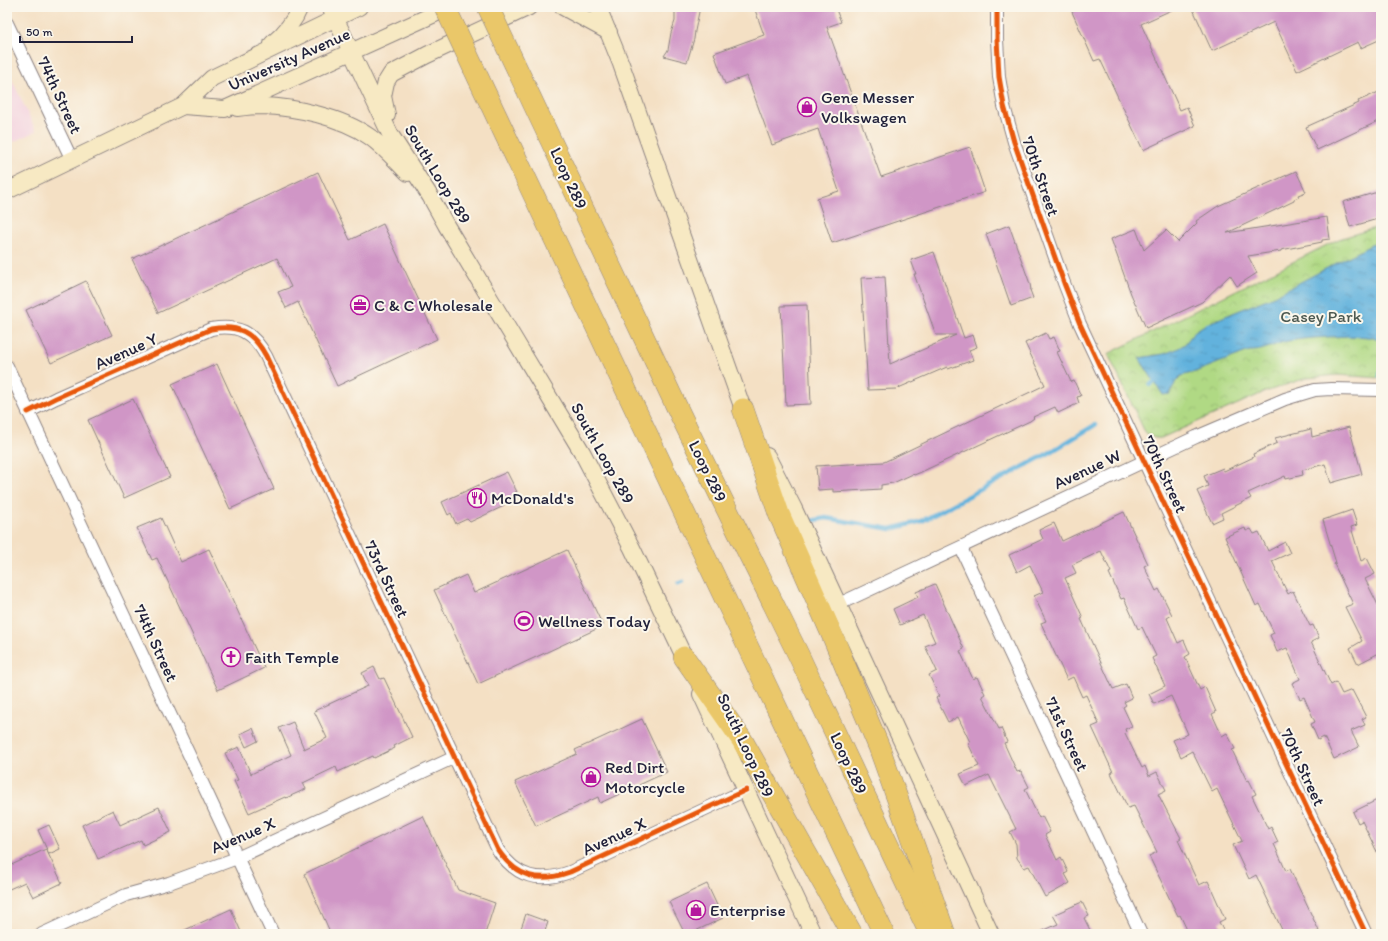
<svg xmlns="http://www.w3.org/2000/svg" width="1388" height="941" viewBox="0 0 1388 941" font-family="Itim,sans-serif">
	<style>
		.built { fill: #f3cfde }
		.park { fill: url(#park-crowns); stroke: #697e60 }
		.water { fill: url(#water-ripples); stroke: #426a8c }
		.lines { fill: none; stroke-linecap: round; stroke-linejoin: round }
		.stream { stroke: #62b2dd; stroke-width: 4.5 }
		.building { fill: #d096c6 }
		.minor-casing { stroke: #8b8180; stroke-width: 14 }
		.secondary-casing { stroke: #8b8180; stroke-width: 18 }
		.motorway-casing { stroke: #8b8180; stroke-width: 22 }
		.minor { stroke: #fff; stroke-width: 12 }
		.secondary { stroke: #f7e9c3; stroke-width: 16 }
		.motorway { stroke: #eac769; stroke-width: 21 }
		.motorway-bridge-casing { stroke: #8b8180; stroke-width: 22; stroke-linecap: butt }
		.motorway-bridge { stroke: #eac769; stroke-width: 21 }
		.cycleway-casing { stroke: #fbf7ec; stroke-width: 8 }
		.cycleway { stroke: #e8590c; stroke-width: 5 }
		.labels { text-anchor: middle; dominant-baseline: central; stroke-width: 4; stroke-linejoin: round; paint-order: stroke }
		.street-label { font-size: 17px; fill: #22223b; stroke: #fbf7ec }
		.poi-label { font-size: 17px; fill: #22223b; stroke: #fbf7ec; text-anchor: start }
		.park-label { font-size: 17px; fill: #4d5951; stroke: #fbf7ec }
	</style>
	<defs>
		<pattern id="park-crowns" width="20" height="18" patternUnits="userSpaceOnUse"><rect width="20" height="18" fill="#b0d984"/><path d="M2 6a3 3 0 1 1 6 0M12 15a3 3 0 1 1 6 0" fill="none" stroke="#97ba73"/></pattern>
		<pattern id="water-ripples" width="26" height="14" patternUnits="userSpaceOnUse"><rect width="26" height="14" fill="#62b2dd"/><path d="M2 4q2-2 4 0t4 0M15 11q2-2 4 0t4 0" fill="none" stroke="#5090b4"/></pattern>
	</defs>
	<rect width="100%" height="100%" fill="#fbf7ec"/>
	<filter id="ink" filterUnits="userSpaceOnUse"><feTurbulence type="fractalNoise" baseFrequency=".025" numOctaves="2"/><feDisplacementMap in="SourceGraphic" scale="8" xChannelSelector="R" yChannelSelector="G"/><feConvolveMatrix kernelMatrix="1 2 1 2 8 2 1 2 1" color-interpolation-filters="sRGB"/></filter>
	<filter id="wash" filterUnits="userSpaceOnUse"><feTurbulence type="fractalNoise" baseFrequency=".012" numOctaves="4" result="noise"/><feDisplacementMap in="SourceGraphic" scale="16" xChannelSelector="R" yChannelSelector="G"/><feGaussianBlur stdDeviation="0.9" result="paint"/><feColorMatrix in="noise" values="0 0 0 0 0 0 0 0 0 0 0 0 0 0 0 0 0 1.4 0 .05"/><feComposite in="paint" operator="in"/></filter>
	<g filter="url(#wash)">
		<rect width="100%" height="100%" fill="#f4e0c4"/>
		<path class="built" d="M7,69l29,62 -29,14z"/>
		<path class="park" d="M1381,226v152l-44,-3 -30,3 -16,5 -26,9 -104,46c-7,1 -13,-2 -17,-8l-36,-76 231,-115z"/>
		<path class="water" d="M1381,242v101c-2,-2 -3,-3 -5,-4 -10,-6 -78,-1 -92,3 -11,3 -23,10 -35,9l-54,21 -14,4 -5,5 -6,13 -7,1 -24,-37 25,-4 13,-5 8,-5 10,-13 11,-7 66,-27 99,-52z"/>
		<g class="lines">
			<g class="stream">
				<path d="M1380,377l1,-7"/>
				<path d="M1150,385l4,-3"/>
				<path d="M811,521l15,-3 65,11 31,-8 127,-68 46,-28"/>
				<path d="M678,584l4,-2"/>
			</g>
		</g>
		<g id="blocks">
			<g class="building">
				<path d="M675,7h25l-5,24 -1,8 -7,23 -23,-6 4,-6 3,-17 4,-12z"/>
				<path d="M754,7h81l6,15 -14,5 54,150 89,-30 15,45 -153,51 -15,-45 22,-7 -21,-62 -46,16 -25,-69 -22,8 -11,-31 50,-18z"/>
				<path d="M1083,7h95l-37,17 39,86 7,-3 8,19 -52,24 -43,-91 -6,2 -22,-49z"/>
				<path d="M1192,7h189v32l-20,9 -3,-6 -61,29 -23,-49 -62,29z"/>
				<path d="M1381,91v29l-64,30 -11,-23 53,-24 -1,-2z"/>
				<path d="M1296,171l10,21 -8,3 1,2 -5,2v2l-67,32 100,-16 3,22 -8,1v2l-5,1 -36,7v1l-33,5 9,17 -20,13 -7,-11 -28,27 -56,26 -15,-34 -20,-55 25,-10 8,21 22,-20 12,12 19,-19 -1,-2 22,-15z"/>
				<path d="M318,172l32,68 33,-16 54,115 -100,47 -39,-84 -12,6 -8,-16 13,-5 -14,-29 -119,55 -26,-54z"/>
				<path d="M1381,191v27l-31,9 -7,-25z"/>
				<path d="M1009,225l21,59 1,6h-1l3,8 -22,8 -25,-72z"/>
				<path d="M934,252l30,86 9,-3 4,12 -8,3 4,10 -25,9 -1,-2 -51,22 -28,1 -7,-112 24,-1 5,87 66,-29h-20l-22,-61h2l-5,-14z"/>
				<path d="M86,281l26,54 -61,28 -25,-53z"/>
				<path d="M807,305l4,99 -25,1 -5,-99z"/>
				<path d="M1046,333l3,6 5,-2 6,14 -3,1 14,30 3,-1 7,15 -4,1 2,6 -21,10 -3,-6 -22,10 1,1 -4,3 -111,52 -5,2 -1,-1 -20,9 -12,2v4l-48,3v-3l-15,1 -2,-24 68,-4 161,-77 -20,-42z"/>
				<path d="M217,364l57,125 -44,20 -58,-125z"/>
				<path d="M133,399l37,78 -46,21 -36,-78z"/>
				<path d="M1349,427l13,47 -31,9 -6,-19 -23,6 1,5 -17,4 -1,-3 -37,17 3,5 -30,15 2,5 -11,5 -15,-32 11,-5 -4,-10 19,-8 1,3 30,-14 -1,-3 24,-11 -2,-5 36,-9 1,8z"/>
				<path d="M507,472l10,20h-2l2,4 -13,6 -2,1 2,3 -34,16 -3,-3 -11,5 -5,-11 -3,2 -6,-13z"/>
				<path d="M1352,510l5,15 -6,2 10,34 6,-3 8,16 -10,5 16,32v41l-23,12 -8,-16 12,-7 -17,-34 8,-3 -19,-40 2,-1 -13,-43z"/>
				<path d="M1124,512l24,52 -4,2 12,25 3,-2 13,26 -5,3 11,25 6,-3 6,14 -5,3 15,33 5,-3 11,25 -4,2 10,22 5,-3 8,16 -3,1 15,31 2,-1 7,14 -4,2 16,33 3,-2 7,15 -4,2 12,27 4,-2 29,62 -7,3h-28l-28,-59 -7,4 -16,-34 9,-4 -25,-52 -5,3 -20,-41 -11,6 -8,-17 15,-6 -17,-38 -17,8 -5,-10 16,-8 -13,-28 4,-2 -14,-29 -4,2 -14,-31 -3,1 -12,-26 2,-1 -10,-21 -29,14 4,8 -11,5 18,40 -2,1 32,70 13,-5 6,14 -8,4 2,3 -3,2 9,19 -7,3 1,3 -1,1 17,35 3,-2 4,10 8,-4 9,18 -8,4 23,44 -3,2 21,45 9,-4 17,38 -6,3 6,12h-36l-9,-19 -2,1 -29,-60 8,-4 -23,-46 -6,2 -17,-35 2,-1 -21,-45 7,-3 -13,-29 -4,2 -9,-20 -6,3 -26,-57 5,-2 -12,-25 9,-4 -13,-27 -13,7 -8,-17 34,-16 -4,-9 15,-7 8,18z"/>
				<path d="M161,518l20,44 28,-13 55,119 -46,22 -61,-132 -5,2 -15,-32z"/>
				<path d="M1245,528l1,3 5,-2 3,5 5,-2 9,19 17,-9 5,11 -18,8 16,33 5,-3 17,35 3,-1 6,13 -8,4 20,43 5,-3 6,12 10,-4 14,27 -4,2 3,6 -14,6 8,16 -25,12 -10,-22 -6,3 -7,-16 4,-2 -11,-25 -4,2 -8,-16 8,-4 -13,-31 -10,4 -7,-17 4,-2 -14,-29 -4,2 -31,-69z"/>
				<path d="M567,550l36,76 -125,58 -44,-94 32,-15 8,18z"/>
				<path d="M935,584l29,65 -4,2 13,28 4,-2 8,17 -3,2 17,33 2,-1 6,14 -3,1 13,29 4,-1 8,16 -4,2 14,29 3,-2 8,16 -5,3 12,25 4,-3 7,15 -3,2 5,9 -25,14 -16,-31 -5,2 -7,-10 -1,-14 -6,-12 6,-3 -27,-54 -23,11 -6,-12 19,-8 -11,-23 2,-1 -12,-25 -10,5 -12,-24 3,-2 -10,-21 8,-4 -12,-25 10,-4 -12,-27 -23,10 -7,-16 25,-12 -2,-5z"/>
				<path d="M374,667l6,12 4,-1 28,59 -18,9 1,2 -21,10 -1,-2 -35,16 -2,-5 -33,16 3,6 -20,9 -1,-1 -36,16 -15,-32 4,-1 -13,-27 14,-6 12,27 40,-19 -12,-27 14,-6 11,27 23,-11 -13,-27 54,-25 -6,-13z"/>
				<path d="M642,719l25,53 -67,31 -2,-6 -62,29 -21,-44 62,-28 -2,-4z"/>
				<path d="M253,728l5,13 -12,6 -6,-13z"/>
				<path d="M1381,798v62l-19,-39 -4,2 -5,-11z"/>
				<path d="M159,807l12,25 -28,13 -2,-5 -43,19 -16,-34 31,-15 7,15z"/>
				<path d="M423,816l35,74 37,13 -10,31h-154l-27,-60z"/>
				<path d="M49,825l11,24 -11,5 -11,-24z"/>
				<path d="M46,849l16,34 -29,14 -8,-15 -18,8v-23z"/>
				<path d="M707,884l16,34 -34,16h-4l-16,-32z"/>
				<path d="M1082,902l7,14 -5,2 8,16h-56l22,-10 -5,-9z"/>
				<path d="M231,909l11,25h-66z"/>
				<path d="M526,914l22,8 -4,12h-25z"/>
			</g>
		</g>
	</g>
	<g filter="url(#ink)">
		<use href="#blocks" fill-opacity="0" stroke="#8b8180" stroke-width="1"/>
		<g class="lines">
			<defs>
				<g id="minor">
					<path d="M997,7v32l2,38 5,29 10,36 50,141 16,41 64,137 222,473"/>
					<path d="M7,23l65,137"/>
					<path d="M7,366l266,568"/>
					<path d="M28,412l28,-14 155,-69c27,-5 42,3 55,27l232,494c19,28 41,33 72,22l176,-82"/>
					<path d="M961,548l180,386"/>
					<path d="M839,604l357,-167 89,-38 30,-9 16,-1 50,1"/>
					<path d="M42,934l84,-39 43,-12 68,-25 218,-101"/>
				</g>
				<g id="secondary">
					<path d="M330,7l60,127 40,62 16,29 136,227 50,96 57,119"/>
					<path d="M563,7l46,25"/>
					<path d="M598,7l23,57 122,345 5,10"/>
					<path d="M272,44c12,-10 22,-22 28,-37"/>
					<path d="M183,106l42,3 225,-102"/>
					<path d="M237,108c8,-1 17,-2 25,-2 33,1 80,11 108,31 14,10 26,24 38,36"/>
					<path d="M387,115l-4,-19 3,-14 5,-8 36,-19 102,-48"/>
					<path d="M7,191l176,-85 29,-28 147,-71"/>
					<path d="M767,456l27,53 197,425"/>
					<path d="M701,694l112,240"/>
				</g>
				<g id="motorway">
					<path d="M509,52l172,364 117,238 132,280"/>
					<path d="M474,69l410,865"/>
					<path d="M743,409l36,105 54,123 46,110 37,104 29,83"/>
					<path d="M684,657l58,83 110,194"/>
				</g>
			</defs>
			<use href="#minor" class="minor-casing"/>
			<use href="#secondary" class="secondary-casing"/>
			<use href="#motorway" class="motorway-casing"/>
			<use href="#minor" class="minor"/>
			<use href="#secondary" class="secondary"/>
			<use href="#motorway" class="motorway"/>
			<defs>
				<g id="motorway-bridge">
					<path d="M445,7l29,62"/>
					<path d="M488,7l21,45"/>
				</g>
			</defs>
			<use href="#motorway-bridge" class="motorway-bridge-casing"/>
			<use href="#motorway-bridge" class="motorway-bridge"/>
			<defs>
				<g id="cycleway">
					<path d="M997,7v32l2,38 5,29 10,36 50,141 16,41 64,137 222,473"/>
					<path d="M28,412l28,-14 155,-69c27,-5 42,3 55,27l232,494c19,28 41,33 72,22l176,-82"/>
				</g>
			</defs>
			<use href="#cycleway" class="cycleway-casing"/>
			<use href="#cycleway" class="cycleway"/>
		</g>
	</g>
	<defs>
		<symbol id="shop-ring" viewBox="-11 -11 22 22"><circle r="9.5" fill="#fbf7ec" stroke="#b5179e" stroke-width="1.5"/><path d="M-5-2.5h2.3a2.7 3.5 0 0 1 5.4 0H5L5.5 6h-11ZM-1.5-2.5h3a1.5 2.3 0 0 0-3 0Z" fill="#b5179e"/></symbol>
		<symbol id="office-ring" viewBox="-11 -11 22 22"><circle r="9.5" fill="#fbf7ec" stroke="#b5179e" stroke-width="1.5"/><path d="M-6-3h4V-5.5h4V-3h4V5H-6ZM-1-4.5V-3h2v-1.5ZM-6 0V1H6V0Z" fill="#b5179e"/></symbol>
		<symbol id="restaurant-ring" viewBox="-11 -11 22 22"><circle r="9.5" fill="#fbf7ec" stroke="#b5179e" stroke-width="1.5"/><path d="M-5-6h1v4h1v-4h1v4h1v-4h1v5L-1.5 .5V6h-2V.5L-5-1ZM5-6V6H3V1.5H1.5Q1.5-4 5-6Z" fill="#b5179e"/></symbol>
		<symbol id="stadium-ring" viewBox="-11 -11 22 22"><circle r="9.5" fill="#fbf7ec" stroke="#b5179e" stroke-width="1.5"/><path d="M0-5a6.5 5 0 1 0 0 10a6.5 5 0 1 0 0-10ZM-3.5-1.8h7v3.6h-7Z" fill="#b5179e"/></symbol>
		<symbol id="church-ring" viewBox="-11 -11 22 22"><circle r="9.5" fill="#fbf7ec" stroke="#b5179e" stroke-width="1.5"/><path d="M-1.2-6h2.4v3.5h3.3v2.4h-3.3V6h-2.4V-.1h-3.3v-2.4h3.3Z" fill="#b5179e"/></symbol>
	</defs>
	<g fill-rule="evenodd">
		<use href="#shop-ring" x="796" y="96" width="22" height="22"/>
		<use href="#office-ring" x="349" y="294" width="22" height="22"/>
		<use href="#restaurant-ring" x="466" y="487" width="22" height="22"/>
		<use href="#stadium-ring" x="513" y="610" width="22" height="22"/>
		<use href="#church-ring" x="220" y="646" width="22" height="22"/>
		<use href="#shop-ring" x="580" y="766" width="22" height="22"/>
		<use href="#shop-ring" x="685" y="899" width="22" height="22"/>
	</g>
	<g class="labels">
		<g class="street-label">
			<text transform="translate(289 59) rotate(-24)">University Avenue</text>
			<text transform="translate(60 95) rotate(65)">74th Street</text>
			<text transform="translate(438 174) rotate(59)">South Loop 289</text>
			<text transform="translate(1041 176) rotate(71)">70th Street</text>
			<text transform="translate(569 178) rotate(65)">Loop 289</text>
			<text transform="translate(126 351) rotate(-24)">Avenue Y</text>
			<text transform="translate(603 453) rotate(61)">South Loop 289</text>
			<text transform="translate(1087 469) rotate(-25)">Avenue W</text>
			<text transform="translate(708 471) rotate(64)">Loop 289</text>
			<text transform="translate(1165 474) rotate(65)">70th Street</text>
			<text transform="translate(387 579) rotate(65)">73rd Street</text>
			<text transform="translate(156 643) rotate(65)">74th Street</text>
			<text transform="translate(1067 734) rotate(65)">71st Street</text>
			<text transform="translate(746 745) rotate(65)">South Loop 289</text>
			<text transform="translate(849 763) rotate(65)">Loop 289</text>
			<text transform="translate(1303 767) rotate(65)">70th Street</text>
			<text transform="translate(243 835) rotate(-23)">Avenue X</text>
			<text transform="translate(614 836) rotate(-25)">Avenue X</text>
		</g>
		<g class="poi-label">
			<text x="821" y="97">Gene Messer<tspan x="821" dy="20">Volkswagen</tspan></text>
			<text x="374" y="305">C &amp; C Wholesale</text>
			<text x="491" y="498">McDonald's</text>
			<text x="538" y="621">Wellness Today</text>
			<text x="245" y="657">Faith Temple</text>
			<text x="605" y="767">Red Dirt<tspan x="605" dy="20">Motorcycle</tspan></text>
			<text x="710" y="910">Enterprise</text>
		</g>
		<g class="park-label">
			<text x="1321" y="316">Casey Park</text>
		</g>
	</g>
	<rect width="1388" height="941" fill="none" stroke="#fbf7ec" stroke-width="24"/>
	<path d="M20 36v6h112v-6" fill="none" stroke="#22223b" stroke-width="2"/>
	<text x="26" y="36" font-size="12" fill="#22223b" stroke="#fbf7ec" stroke-width="3" paint-order="stroke">50 m</text>
</svg>
